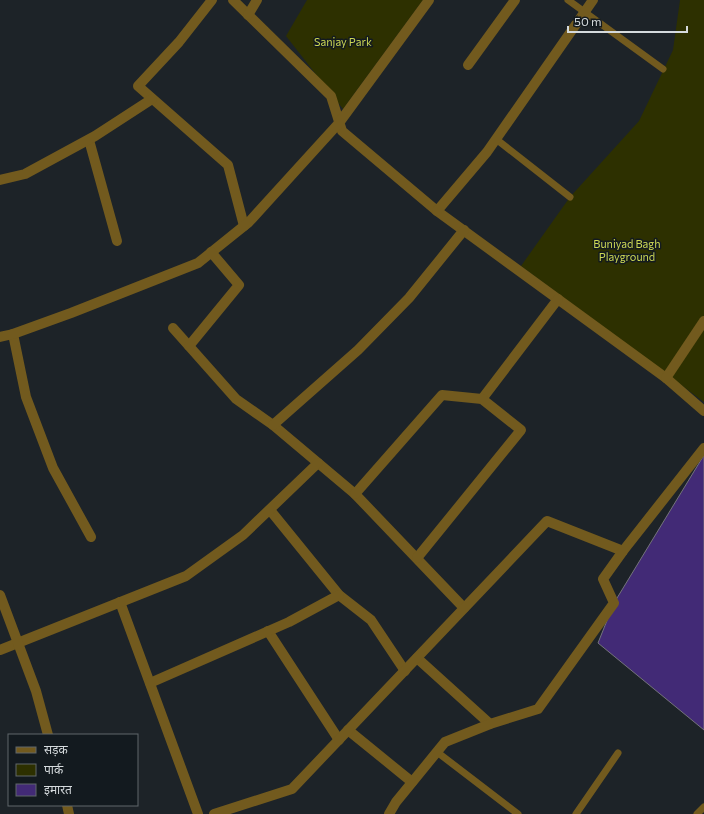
<svg xmlns="http://www.w3.org/2000/svg" width="704" height="814" viewBox="0 0 704 814" font-family="Commissioner,'Noto Sans Devanagari',sans-serif">
	<style>
		.green { fill: #2d3000 }
		.building { fill: #422a76; stroke: #74737c; filter: url(#shadow) }
		.lines { fill: none; stroke-linecap: round; stroke-linejoin: round }
		.service { stroke: #725a1e; stroke-width: 7 }
		.minor { stroke: #725a1e; stroke-width: 10 }
		.tertiary { stroke: #725a1e; stroke-width: 10 }
		.labels { text-anchor: middle; dominant-baseline: central; stroke-width: 3; stroke-linejoin: round; paint-order: stroke }
		.park-label { font-size: 11px; fill: #cdd854; stroke: #131a1f }
	</style>
	<defs>
		<filter id="shadow"><feDropShadow dx="4.5" dy="2.5" stdDeviation="0" flood-color="#0009"/></filter>
	</defs>
	<rect width="100%" height="100%" fill="#1d2328"/>
	<g class="green">
		<path d="M307,0h116l-80,109 -57,-73z"/>
		<path d="M680,0h24v402l-183,-136 49,-69 69,-76 34,-71z"/>
	</g>
	<path class="building" d="M704,455v275l-106,-87 16,-40z"/>
	<g class="lines">
		<g class="service">
			<path d="M568,0l95,69"/>
			<path d="M496,139l74,58"/>
			<path d="M437,752l81,62"/>
			<path d="M576,814l42,-61"/>
			<path d="M697,814l7,-7"/>
		</g>
		<g class="minor">
			<path d="M212,0l-33,42 -41,44 90,79 16,61"/>
			<path d="M233,0l98,96 11,35 95,80 229,167 38,33"/>
			<path d="M248,15l9,-15"/>
			<path d="M468,65l47,-65"/>
			<path d="M89,140l28,101"/>
			<path d="M0,180l25,-6 70,-38 57,-37"/>
			<path d="M437,211l50,-59 106,-152"/>
			<path d="M173,328l63,71 37,26 82,69 109,114"/>
			<path d="M13,334l13,63 27,71 38,69"/>
			<path d="M0,337l13,-3 58,-21 127,-50 51,-41 90,-99 90,-123"/>
			<path d="M189,346l50,-61 -28,-33"/>
			<path d="M666,378l38,-57"/>
			<path d="M482,399l76,-100"/>
			<path d="M273,425l85,-75 51,-52 55,-68"/>
			<path d="M355,494l87,-99 40,4 39,31 -104,128"/>
			<path d="M270,510l69,85 32,25 34,51"/>
			<path d="M120,602l78,212"/>
			<path d="M268,631l71,109"/>
			<path d="M0,650l186,-74 57,-41 75,-72"/>
			<path d="M417,658l73,66"/>
			<path d="M150,683l139,-61 50,-27"/>
			<path d="M348,730l64,52"/>
			<path d="M214,814l78,-25 255,-268 76,30"/>
			<path d="M389,814l7,-12 49,-60 45,-18 48,-15 76,-106 -11,-24 20,-28 81,-103"/>
		</g>
		<g class="tertiary">
			<path d="M0,595l36,96 12,44"/>
			<path d="M67,805l2,9"/>
		</g>
	</g>
	<g class="labels">
		<g class="park-label">
			<text x="343" y="41">Sanjay Park</text>
			<text x="627" y="243">Buniyad Bagh<tspan x="627" dy="13">Playground</tspan></text>
		</g>
	</g>
	<rect x="8" y="734" width="130" height="72" fill="#131a1f" stroke="#61676b"/>
	<rect x="16" y="747" width="20" height="6" fill="#725a1e" stroke="#61676b"/>
	<text x="44" y="754" font-size="12" fill="#d5dadd">सड़क</text>
	<rect x="16" y="764" width="20" height="12" fill="#2d3000" stroke="#61676b"/>
	<text x="44" y="774" font-size="12" fill="#d5dadd">पार्क</text>
	<rect x="16" y="784" width="20" height="12" fill="#422a76" stroke="#61676b"/>
	<text x="44" y="794" font-size="12" fill="#d5dadd">इमारत</text>
	<path d="M568 26v6h119v-6" fill="none" stroke="#d5dadd" stroke-width="2"/>
	<text x="574" y="26" font-size="12" fill="#d5dadd" stroke="#131a1f" stroke-width="3" paint-order="stroke">50 m</text>
</svg>
